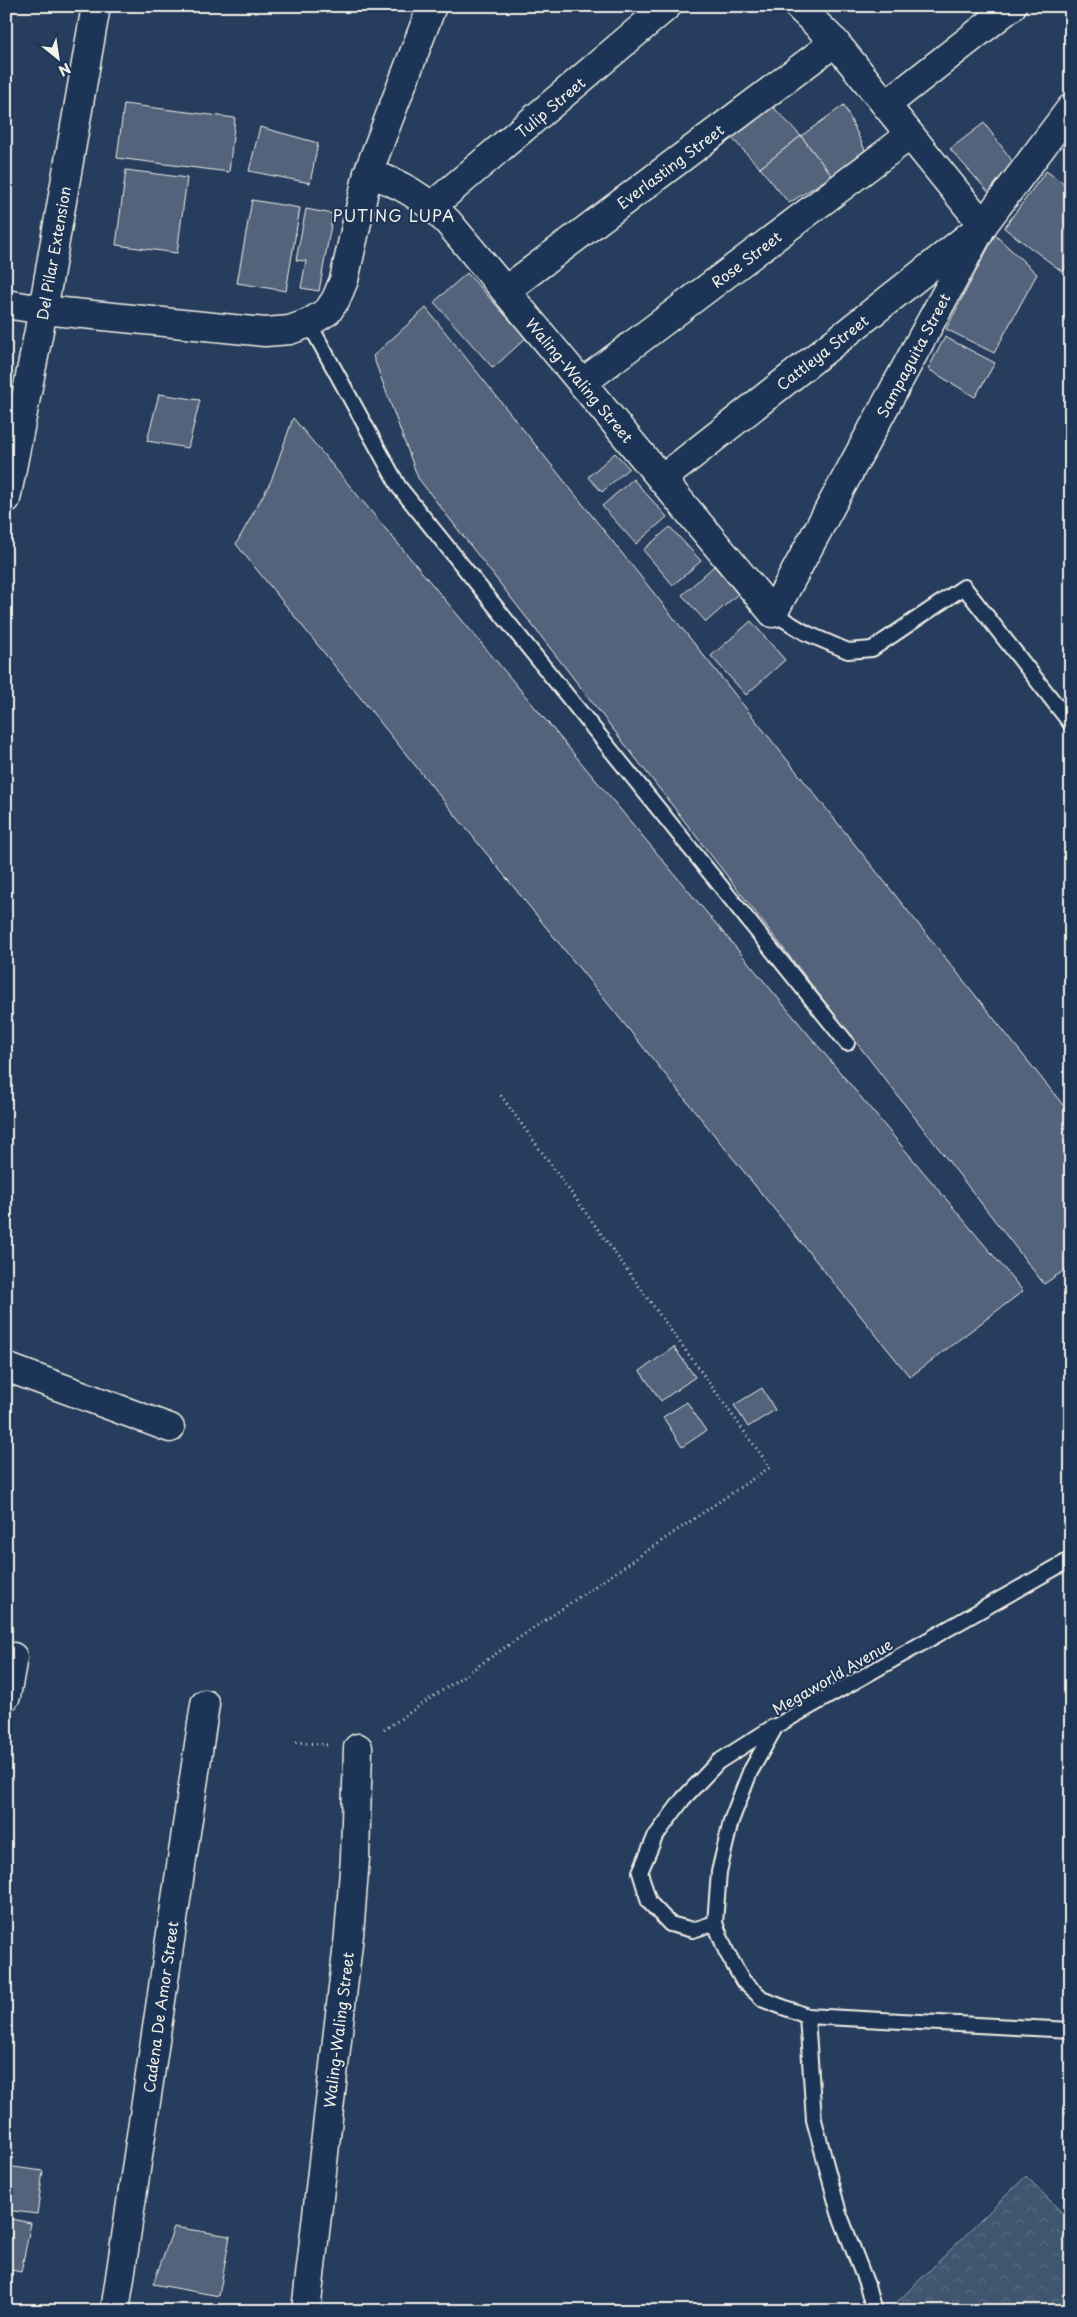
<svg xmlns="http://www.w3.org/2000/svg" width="1077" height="2317" viewBox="0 0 1077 2317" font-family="'Playpen Sans',sans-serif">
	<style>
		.forest { fill: url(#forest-crowns); stroke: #9aa2ac }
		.building { fill: #52647b; stroke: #f4f1e8 }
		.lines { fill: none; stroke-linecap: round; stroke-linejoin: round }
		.lane-casing { stroke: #f4f1e8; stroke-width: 18 }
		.street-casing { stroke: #f4f1e8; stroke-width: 31 }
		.path { stroke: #f4f1e8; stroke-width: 3; stroke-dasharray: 1 4; stroke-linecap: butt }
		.lane { stroke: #1d3557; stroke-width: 14 }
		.street { stroke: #1d3557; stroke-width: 28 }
		.labels { text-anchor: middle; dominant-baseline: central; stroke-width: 4.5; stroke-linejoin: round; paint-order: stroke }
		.street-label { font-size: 15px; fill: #f4f1e8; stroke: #1d3557 }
		.neighbourhood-label { font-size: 16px; letter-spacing: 1px; fill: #f4f1e8; stroke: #1d3557 }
	</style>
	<defs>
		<pattern id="forest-crowns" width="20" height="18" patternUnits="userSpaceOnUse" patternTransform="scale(1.25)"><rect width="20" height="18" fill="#40546f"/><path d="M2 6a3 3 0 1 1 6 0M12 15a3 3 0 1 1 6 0" fill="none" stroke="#5c6d84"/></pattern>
	</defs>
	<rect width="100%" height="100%" fill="#263d5d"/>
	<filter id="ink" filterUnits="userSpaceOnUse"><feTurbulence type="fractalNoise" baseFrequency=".02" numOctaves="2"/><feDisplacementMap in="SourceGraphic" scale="10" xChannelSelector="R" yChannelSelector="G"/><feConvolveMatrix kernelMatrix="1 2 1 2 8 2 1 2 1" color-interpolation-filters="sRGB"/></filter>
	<g filter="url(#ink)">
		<path class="forest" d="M1026,2176l45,46v89h-183z"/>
		<g class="building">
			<path d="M124,104l111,14 -6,54 -112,-14z"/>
			<path d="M844,105l21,45 -33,26 -31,-40z"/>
			<path d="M772,106l29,30 -41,32 -30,-32z"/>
			<path d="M984,123l35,47 -28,25 -41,-46z"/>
			<path d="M260,127l58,16 -8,40 -61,-12z"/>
			<path d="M801,136l31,40 -43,27 -29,-35z"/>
			<path d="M126,170l61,8 -10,75 -61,-8z"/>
			<path d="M1046,171l25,17v69l-8,15 -59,-44z"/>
			<path d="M252,200l48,8 -14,83 -49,-8z"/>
			<path d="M306,209l27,5 -14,77 -18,-3 5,-27 -10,-1z"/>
			<path d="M995,235l42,39 -43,79 -48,-24z"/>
			<path d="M467,273l59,65 -33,30 -59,-66z"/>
			<path d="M426,308l645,807v151l-27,18 -626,-806 -45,-122z"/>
			<path d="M945,337l50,26 -20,34 -47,-28z"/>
			<path d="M159,394l41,6 -12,48 -41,-7z"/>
			<path d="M293,418l730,873 -113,86 -674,-833 35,-63z"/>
			<path d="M615,453l14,15 -27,24 -14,-15z"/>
			<path d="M633,479l34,38 -31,27 -34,-38z"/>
			<path d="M670,527l31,34 -28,24 -30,-35z"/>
			<path d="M714,566l24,28 -32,28 -24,-27z"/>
			<path d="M751,621l34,39 -39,35 -35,-39z"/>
			<path d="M674,1347l21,30 -34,24 -21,-30z"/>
			<path d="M762,1388l13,22 -27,17 -14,-22z"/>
			<path d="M687,1402l19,29 -24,16 -19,-30z"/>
			<path d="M6,2166l37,5 -6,43 -31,-4z"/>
			<path d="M6,2218l25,5 -10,49 -15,-3z"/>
			<path d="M174,2227l56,9 -11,60 -66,-12z"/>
		</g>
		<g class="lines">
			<defs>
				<g id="lane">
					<path d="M309,323l90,164 448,556"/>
					<path d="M773,613l33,20 42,18 24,-2 92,-62 107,137"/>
					<path d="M1071,1559l-295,167 -26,46 -19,49 -12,51 -4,51 11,28 17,30 21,19 43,16 264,14"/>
					<path d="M715,1923l-22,7 -23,-6 -21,-22 -9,-30 15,-35 28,-38 35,-37 55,-35"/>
					<path d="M807,2016l7,104 25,93 28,72 7,26"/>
				</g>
				<g id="street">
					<path d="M886,105l126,-99"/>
					<path d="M368,173c34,11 55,24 80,49l325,391 210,-388 88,-117"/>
					<path d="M432,206l235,-200"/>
					<path d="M506,290l329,-248"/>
					<path d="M6,304l37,6 222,22 25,-2 19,-7 19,-12 8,-12 8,-19 24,-107 64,-167"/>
					<path d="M582,383l328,-248"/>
					<path d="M662,479l321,-254 -148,-183 -37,-36"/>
					<path d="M6,499l37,-189 53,-304"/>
					<path d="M6,1367l164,61"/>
					<path d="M6,1696l7,-39"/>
					<path d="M115,2311l90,-607"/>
					<path d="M306,2311l43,-376 6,-77 3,-110"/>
				</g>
			</defs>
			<use href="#lane" class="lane-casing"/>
			<use href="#street" class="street-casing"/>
			<g class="path">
				<path d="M384,1730l386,-263 -271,-374"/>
				<path d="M296,1742l32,3"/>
			</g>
			<use href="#lane" class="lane"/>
			<use href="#street" class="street"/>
		</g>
	</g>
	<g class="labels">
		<g class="street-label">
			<text transform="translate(550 107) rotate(-40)">Tulip Street</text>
			<text transform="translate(670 166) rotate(-37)">Everlasting Street</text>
			<text transform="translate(53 253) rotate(-80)">Del Pilar Extension</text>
			<text transform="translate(746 259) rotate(-37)">Rose Street</text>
			<text transform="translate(822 352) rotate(-38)">Cattleya Street</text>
			<text transform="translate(913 355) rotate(-62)">Sampaguita Street</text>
			<text transform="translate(580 380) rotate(50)">Waling-Waling Street</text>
			<text transform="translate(832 1676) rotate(-30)">Megaworld Avenue</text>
			<text transform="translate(160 2007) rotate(-82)">Cadena De Amor Street</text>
			<text transform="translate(338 2030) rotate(-83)">Waling-Waling Street</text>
		</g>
		<g class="neighbourhood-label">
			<text x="394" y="215">PUTING LUPA</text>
		</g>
	</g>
	<rect width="1077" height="2317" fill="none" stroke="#1d3557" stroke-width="25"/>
	<rect x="12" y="12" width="1052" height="2292" fill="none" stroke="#f4f1e8" stroke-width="2" filter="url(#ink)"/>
	<g transform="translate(58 58) rotate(150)" stroke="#1d3557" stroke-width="4" paint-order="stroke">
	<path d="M0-4L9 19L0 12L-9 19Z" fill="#f4f1e8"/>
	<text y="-8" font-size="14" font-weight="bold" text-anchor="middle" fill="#f4f1e8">N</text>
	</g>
</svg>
